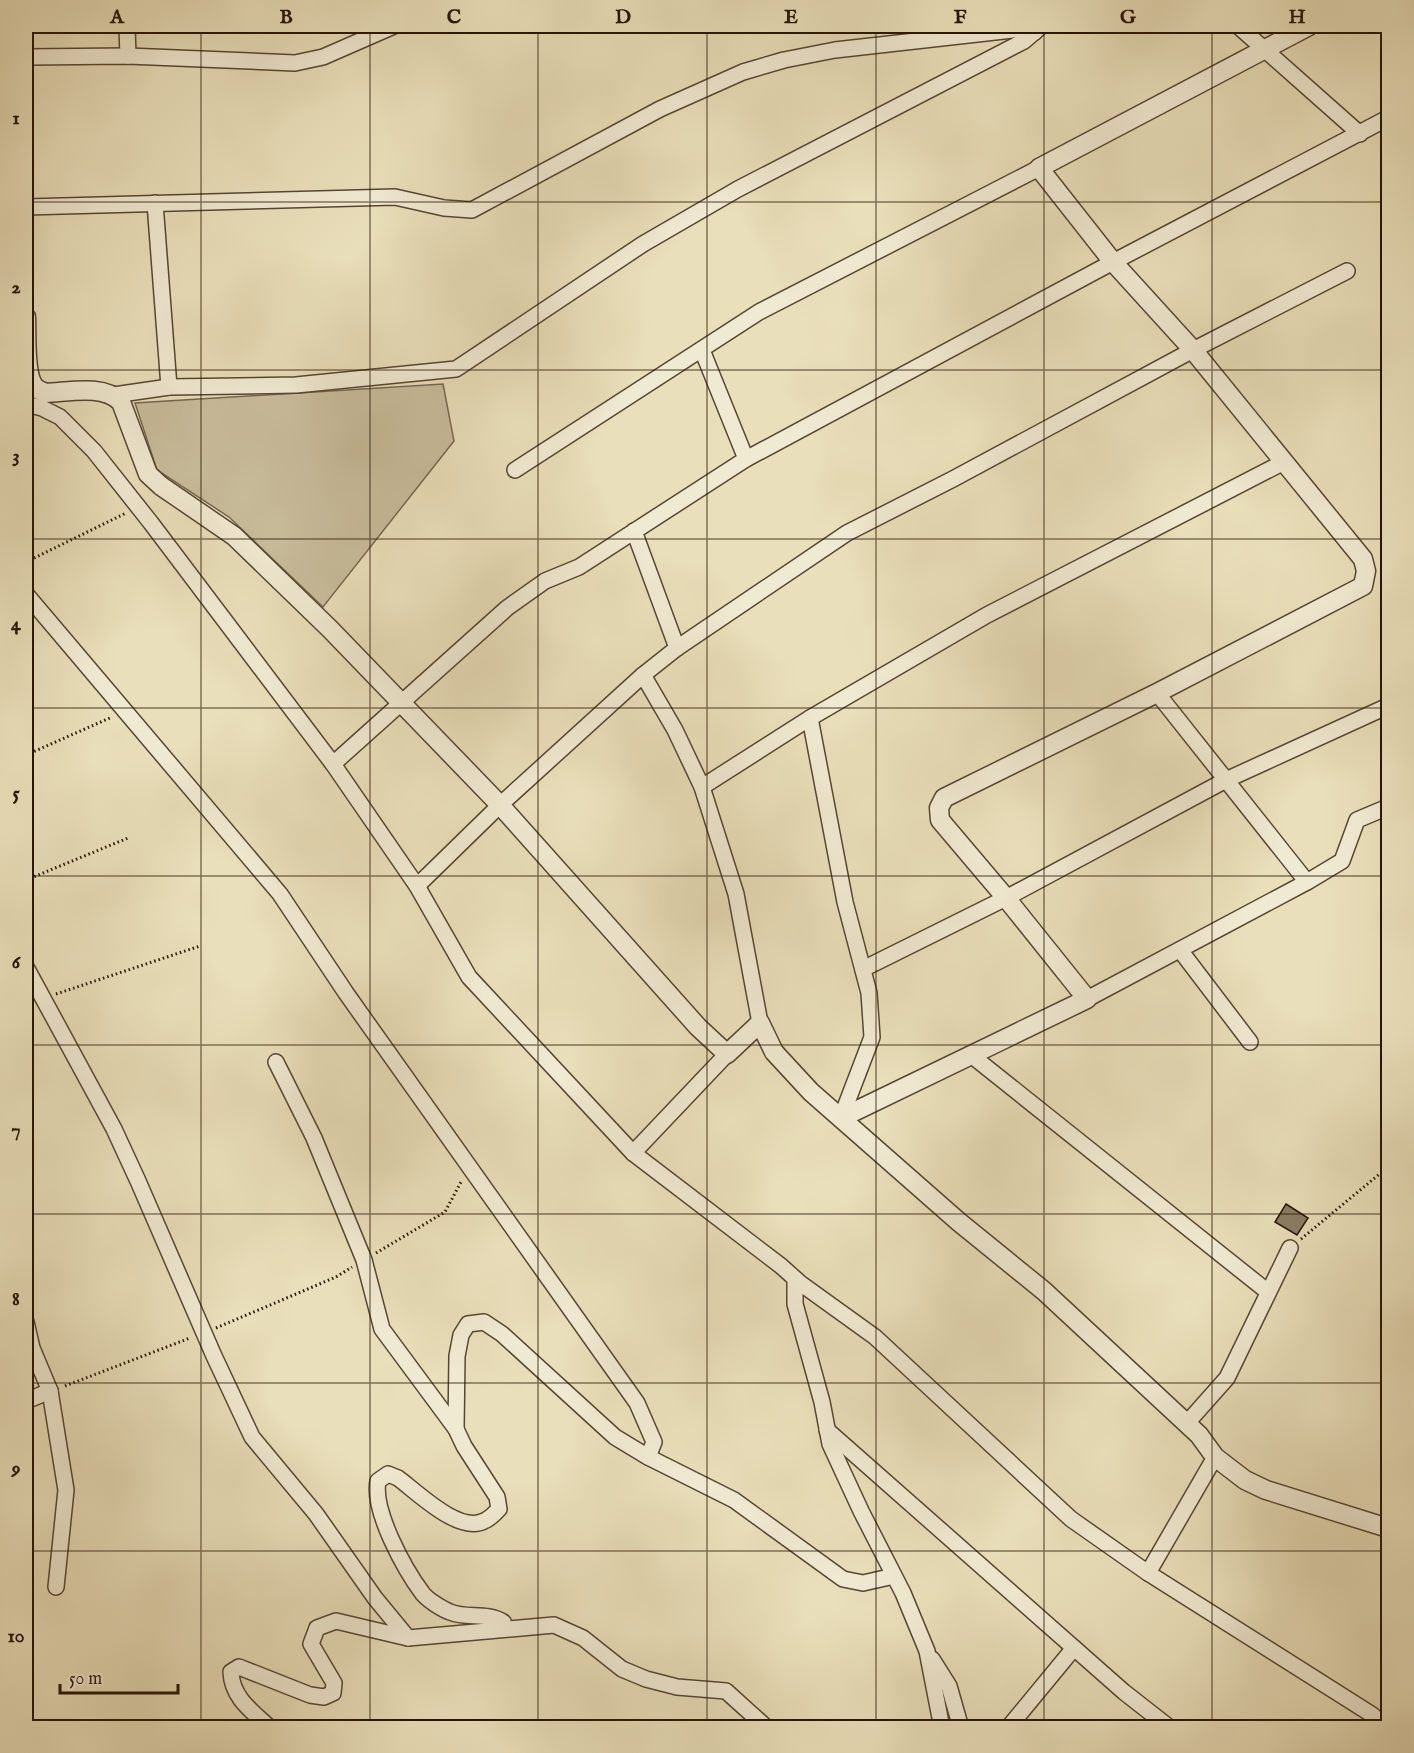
<svg xmlns="http://www.w3.org/2000/svg" width="1414" height="1753" viewBox="0 0 1414 1753" font-family="'IM FELL English',serif">
	<style>
		.green { fill: #c8bc9b; stroke: #766850; stroke-width: 1.5 }
		.building { fill: #8b7e63; stroke: #251404; stroke-width: 1.5 }
		.lines { fill: none; stroke-linecap: round; stroke-linejoin: round }
		.minor-casing { stroke: #564732; stroke-width: 18 }
		.tertiary-casing { stroke: #564732; stroke-width: 21 }
		.path { stroke: #251404; stroke-width: 3; stroke-dasharray: 1.5 3; stroke-linecap: butt }
		.minor { stroke: #f1ead2; stroke-width: 15 }
		.tertiary { stroke: #f1ead2; stroke-width: 18 }
		.grid { fill: none; stroke: #251404; stroke-width: 1.5; stroke-opacity: 0.55 }
		.neatline { fill: none; stroke: #251404; stroke-width: 2 }
		.grid-label { font-size: 20px; text-anchor: middle; font-weight: bold; fill: #251404 }
	</style>
	<rect width="100%" height="100%" fill="#e9dfba"/>
	<filter id="stains"><feTurbulence type="fractalNoise" baseFrequency=".00333" numOctaves="4"/><feColorMatrix values="0 0 0 0 .2 0 0 0 0 .09 0 0 0 0 .02 0 0 0 .5 -.17"/></filter>
	<radialGradient id="worn" r=".72"><stop offset=".6" stop-color="#630" stop-opacity="0"/><stop offset="1" stop-color="#630" stop-opacity=".3"/></radialGradient>
	<path class="green" d="M443,384l11,57 -131,166 -94,-90 -72,-47 -22,-67z"/>
	<path class="building" d="M1286,1204l22,14 -11,17 -22,-13z"/>
	<g class="lines">
		<defs>
			<g id="minor">
				<path d="M127,26l1,30"/>
				<path d="M1238,26l122,108"/>
				<path d="M26,57l102,-1 167,7 28,-6 71,-31"/>
				<path d="M155,203l14,184"/>
				<path d="M26,207l369,-10 49,11 28,2 188,-101 83,-37 41,-12 51,-10 188,-21 12,3"/>
				<path d="M702,350l44,109"/>
				<path d="M114,395l55,-8 127,-2 160,-16 187,-125 95,-55 286,-148 15,-13"/>
				<path d="M26,404l16,4 18,9 34,34 57,72 182,241 84,122 52,91 164,176 148,113 19,17 75,54 196,182 77,54 223,141 16,14"/>
				<path d="M515,470l244,-158 280,-144"/>
				<path d="M634,531l43,117"/>
				<path d="M26,594l254,300 66,99 291,410 17,39 -6,15"/>
				<path d="M643,675l32,55 27,57 34,107 24,129"/>
				<path d="M1157,693l150,189"/>
				<path d="M810,718l35,184 24,91 3,44 -31,81"/>
				<path d="M333,764l174,-156 38,-27 34,-14 167,-108 367,-197 275,-144"/>
				<path d="M702,787l108,-69 177,-103 297,-153"/>
				<path d="M417,886l83,-81 143,-130 34,-27 170,-115 106,-54 240,-129 154,-79"/>
				<path d="M1180,950l70,92"/>
				<path d="M26,967l88,162 24,52 76,175 38,81 64,77 59,84 33,40"/>
				<path d="M863,969l143,-71 220,-118 162,-74"/>
				<path d="M1087,999l220,-117 35,-21 15,-41 31,-13"/>
				<path d="M971,1055l297,237"/>
				<path d="M276,1062l38,76 50,122 18,69 74,100"/>
				<path d="M633,1153l94,-99"/>
				<path d="M795,1279v25l27,98 8,42 31,67 42,82 24,58 15,77"/>
				<path d="M26,1322l6,26 18,43 16,99 -10,97"/>
				<path d="M26,1401l24,-10"/>
				<path d="M1187,1423l40,-45 63,-130"/>
				<path d="M827,1430l297,262 46,36"/>
				<path d="M1148,1573l67,-116"/>
				<path d="M501,1629l2,-7c-16,-10 -36,-3 -53,-10 -8,-3 -22,-12 -27,-18 -18,-24 -51,-83 -45,-113l10,-7 10,4c19,14 61,56 86,43 6,-2 11,-8 15,-12l-2,-12 -33,-51 -8,-17 1,-73 4,-21 7,-11 16,-2 18,12 113,103 33,20 86,43 109,79 20,4 31,-7"/>
				<path d="M932,1659l17,27 12,42"/>
				<path d="M270,1728c-18,-17 -38,-30 -39,-56l8,-5 71,28 14,2 9,-4 1,-10 -23,-39 6,-16 19,-7 72,17 146,-13 29,13 39,31 24,10 31,8 49,4 41,37"/>
				<path d="M1008,1728l66,-80"/>
			</g>
			<g id="tertiary">
				<path d="M26,317c1,17 -2,56 8,69 3,4 7,5 12,7 24,-1 57,-9 75,9l27,72 13,12 73,50 96,93 170,176 198,222 29,27 33,-31 14,29 37,40 148,130 85,69 155,144 16,22 30,23 21,10 122,38"/>
				<path d="M841,1118l246,-119 -81,-101 -66,-78 -1,-12 5,-10 213,-105 206,-107 3,-15 -3,-12 -170,-209 -80,-88 -74,-94 270,-142"/>
			</g>
		</defs>
		<use href="#minor" class="minor-casing"/>
		<use href="#tertiary" class="tertiary-casing"/>
		<g class="path">
			<path d="M26,562l100,-49"/>
			<path d="M26,755l86,-38"/>
			<path d="M26,880l102,-42"/>
			<path d="M56,994l144,-48"/>
			<path d="M1301,1239l87,-72"/>
			<path d="M376,1253l69,-41 17,-32"/>
			<path d="M216,1328l120,-51 16,-10"/>
			<path d="M65,1386l125,-48"/>
		</g>
		<use href="#minor" class="minor"/>
		<use href="#tertiary" class="tertiary"/>
	</g>
	<path class="grid" d="M201,26v1702M370,26v1702M538,26v1702M707,26v1702M876,26v1702M1044,26v1702M1212,26v1702M26,202h1362M26,370h1362M26,539h1362M26,708h1362M26,876h1362M26,1045h1362M26,1214h1362M26,1383h1362M26,1551h1362"/>
	<rect width="1414" height="1753" fill="none" stroke="#e9dfba" stroke-width="66"/>
	<path d="M60 1684v9h118v-9" fill="none" stroke="#251404" stroke-width="3"/>
	<text x="69" y="1684" font-size="18" fill="#251404" stroke="#f1ead2" stroke-width="4.5" paint-order="stroke">50 m</text>
	<rect x="33" y="33" width="1348" height="1687" class="neatline"/>
	<g class="grid-label">
		<text x="117" y="23">A</text>
		<text x="286" y="23">B</text>
		<text x="454" y="23">C</text>
		<text x="623" y="23">D</text>
		<text x="791" y="23">E</text>
		<text x="960" y="23">F</text>
		<text x="1128" y="23">G</text>
		<text x="1297" y="23">H</text>
		<text x="16" y="124">1</text>
		<text x="16" y="293">2</text>
		<text x="16" y="462">3</text>
		<text x="16" y="630">4</text>
		<text x="16" y="799">5</text>
		<text x="16" y="968">6</text>
		<text x="16" y="1136">7</text>
		<text x="16" y="1305">8</text>
		<text x="16" y="1474">9</text>
		<text x="16" y="1642">10</text>
	</g>
	<rect width="100%" height="100%" filter="url(#stains)"/>
	<rect width="100%" height="100%" fill="url(#worn)"/>
</svg>
